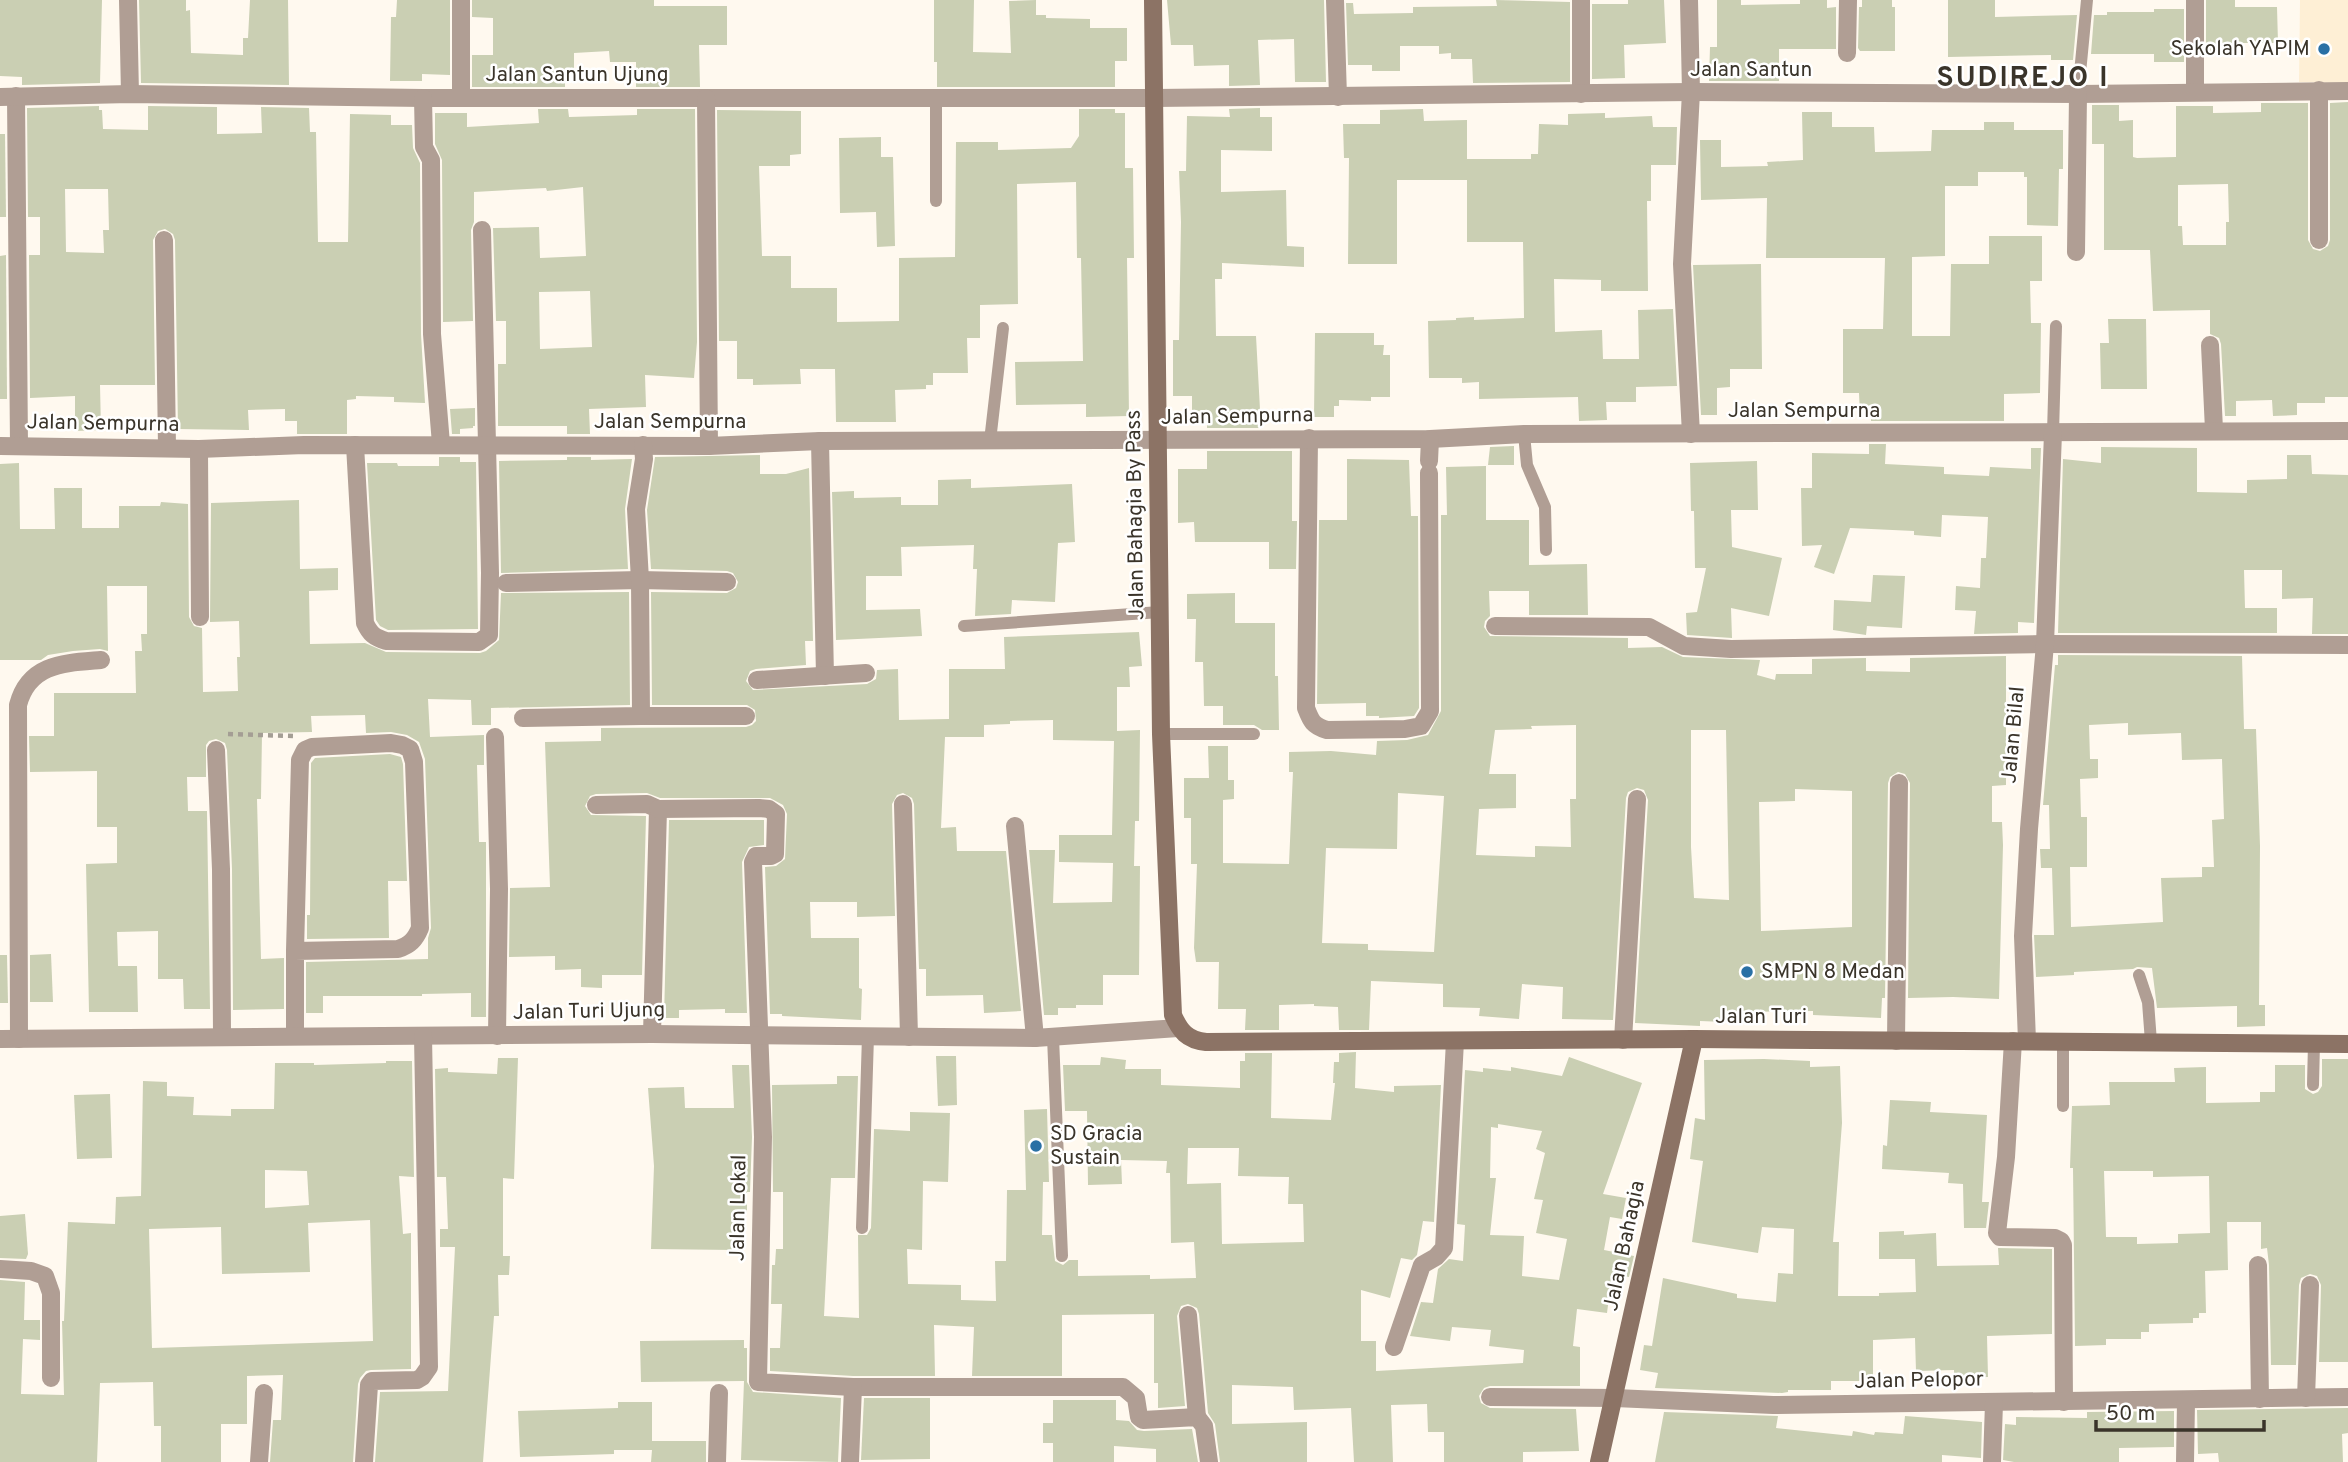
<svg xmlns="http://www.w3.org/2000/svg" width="2348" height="1462" viewBox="0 0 2348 1462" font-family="Overpass,sans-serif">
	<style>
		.built { fill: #feefd5 }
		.building { fill: #cacfb3; fill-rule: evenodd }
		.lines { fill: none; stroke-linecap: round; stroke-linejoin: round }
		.path { stroke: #a49e94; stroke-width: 4.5; stroke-dasharray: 5 5; stroke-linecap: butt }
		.lane { stroke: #b09e94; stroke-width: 12 }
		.street { stroke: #b09e94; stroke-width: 18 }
		.secondary { stroke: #8c7365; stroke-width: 18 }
		.poi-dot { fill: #2970a5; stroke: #fff; stroke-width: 2.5 }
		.labels { text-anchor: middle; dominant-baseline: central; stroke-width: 5; stroke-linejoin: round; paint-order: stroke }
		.poi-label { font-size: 21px; fill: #3a342a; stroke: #fff; text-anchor: start }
		.street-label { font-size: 21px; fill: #3a342a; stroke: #fff }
		.district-label { font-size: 28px; font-weight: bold; letter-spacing: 2px; fill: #3a342a; stroke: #fff }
	</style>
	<rect width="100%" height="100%" fill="#fff9ef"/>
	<path class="built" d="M2300,0h48v83l-49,-1z"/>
	<g class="building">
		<path d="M0,0h102l-2,83 -78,2v-8l-22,-1z"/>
		<path d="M139,0h47v11l4,-1 1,43 52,2v-17h5l2,-38h38l1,85 -148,-2z"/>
		<path d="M397,0h53v75l-28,-1v7h-32l1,-64h5z"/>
		<path d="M472,0h182v6h73v39h-28l1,42h-64v-25h-26l-1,-11 -35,2v28h-9v6h-93v-32h21v-37l-21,-1z"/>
		<path d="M934,0h40l-1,52 38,1 -2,-52 27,-1v15h10v3l44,1v9h37v33h-12v26h-178v-25h-3z"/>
		<path d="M1167,0h157l2,82h-31l-1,-43 -36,1 2,45 -31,1v-21l-35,1 -1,-21h-22z"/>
		<path d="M1496,0l74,2v80l-97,1 -1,-24h-21v-6l-12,1v-8h-39v25h-28v-6h-24l-2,-62h7l1,11 59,-1v-6l84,-1z"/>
		<path d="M1628,0h36l2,43 -42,2 1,33 -33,1v-75h36z"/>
		<path d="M1717,0h24v5l59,-1v-4h27v8l9,-1v42h-57v32h-70l1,-34h7z"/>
		<path d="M1862,0h30v7h3v44h-35l-2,-3 1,-41h3z"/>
		<path d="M1948,0h47v17l82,-2 -4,45h-22v-5l-103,2z"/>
		<path d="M2206,0h29v7h42l1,36h-43v8h-29z"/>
		<path d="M2154,9h30v53h-30v-8h-63l3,-39h13v-3h47z"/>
		<path d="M2348,102v295h-23v6h-28v12l-24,1 -1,-16 -36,1v15h-11l-4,-72 -2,-6 -9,-4v-24l-57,1 -3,-61h-46v-106h-12v-39h27v16l14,-1v37l4,1 39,-1v-51h37v7l48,-1v-9h47v137l5,9 7,2 8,-5 2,-6v-137zM2228,184l1,38h-3v23h-43l-1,-19h-4v-41z"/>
		<path d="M99,106v4h3l1,19 45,1v-24l69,1v27l45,-1 -1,-26 48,1 1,24h6l2,110h30l2,-128 41,1v10h21l1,23 7,15 1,171 4,69 -31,-1v-5l-38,-1v3l-9,1v34h-50v-13h-12v-12l-37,1 1,20 -71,-1 -3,-189 -2,-6 -8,-5 -7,2 -5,9 2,145h-55l1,45 -26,1v-35l-45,2 -1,-143h11v-38h-12l-1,-109zM65,189h43l1,41h-6l1,23 -38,-1z"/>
		<path d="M1260,108v9h12v34l-51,-1v42l65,-2 1,56 17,1v20l-82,-4v16h-7l1,57h40l5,92h-54v-8h-15v-24h-19v-56h6l2,-118 -2,-51h7l1,-55 43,1 -1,-8z"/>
		<path d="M538,109h30l1,8 68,-2v-6h58l2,233 -3,36 -49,-3 1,32 -57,2 1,25h-23v-8h-69v-62h8v-43h-10l-3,-93 46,-1 1,31 46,-2 -3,-69 -36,4 -1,-3 -72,4v30l-3,8 2,91 -30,1 -1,-162 -7,-16v-31h32v14l72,-4zM590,291l2,56 -52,2 -1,-57z"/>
		<path d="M1079,109h36v4h10v55h8l1,90h-7l2,158 -43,1v-13l-70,1 -1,-43 68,-1 -2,-103h-4l-1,-76 -59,2 1,120 -38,1v33h-13l1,35h-35v12h-7v4l-31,1 1,32h-60l-1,-53h-35l1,15 -48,1v-6h-16v-38h-18l-2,-231 84,1v43l-11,1v11h-31l3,90h29v32h46v34l62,-1v-63l56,-1 1,-115h42v8l73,-2 8,-12z"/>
		<path d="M1423,109l1,12 43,-1v39h64v-5h7l1,-30 29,1v-11l37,-1v5l47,-2 1,11h24l-1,38h-25v36h-4l1,90h-47v-11l-47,-1 1,53 47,-2 1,29h36l-1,-49 35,-1 4,77 -41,1v15h-30l1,18 -28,1 -1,-24 -99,2v-17l-17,1v-5h-33l-1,-57 28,-1v-2l18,-1v3l50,-2 -1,-76h-56v-62h-70v84h-49l1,-106h-5l-1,-34h37v-14z"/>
		<path d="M1802,112h30v15h42l1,25 56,-1 1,-21h52v-8h30v8h49v39h-4l-1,57 -31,-1v-48h-3v-5h-46v14h-33v70l-33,1v79h38l1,-72h38v-28h53v45h-12l1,42h10l-1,70 -36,1v27h-133v-4h-11l-1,-24h-16v-64h40l2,-71h-119l1,-60 -66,2 -1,-60h21v27l47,-1 -1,-4 36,-2z"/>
		<path d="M0,134h5l1,83h-6z"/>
		<path d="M881,137v20h12l2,89 -18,1 -1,-35 -36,1 -1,-75z"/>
		<path d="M6,255l1,144h-7v-143z"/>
		<path d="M1761,264l1,105h-32v18l-13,1v27h-16l-8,-150z"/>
		<path d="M2108,319h38l1,70h-46l-1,-46h9z"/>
		<path d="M1315,333h59v12h10l-1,10h7v42h-19v4l-32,-1v6h-5v11h-20z"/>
		<path d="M475,408v18h-2v2l-13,1v5h-8l-2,-25z"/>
		<path d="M1869,444h17l-1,20 59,3v7l45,2 1,-9 41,2v-21h10l-7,175 -16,-1v11l-44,1 2,-23 -21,-1 1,-24 24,2 1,-30h5l2,-41 -46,-2 -1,22 -27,-2v-4l-64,-3 -16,46 -20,-7 8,-22 -20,1 -1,-58h11v-35l57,1z"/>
		<path d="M1514,446v19h-26l2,-18z"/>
		<path d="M2101,447l96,1v44l50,1v-13l40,-1v-24h24l1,19 36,1v159h-36l1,-36 -31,1v-29h-38l1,38h32v25h-219l5,-174 38,4z"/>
		<path d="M1207,451h85v70h5l-1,48h-27v-27h-74l-1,-20 -16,1v-54h29z"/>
		<path d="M760,455v19h26l23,-6 4,173h-8l1,24 -50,4 -6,2 -4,10 7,9 114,-6 9,-5 1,-9 21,-1 1,51 50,-1v-50h56l-1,-32 135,-5 3,34 -13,1 1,20h-13v44l23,-1 -1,91h-4l-1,45h6l-1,109h-36v30h-27v3h-18v7h-14l-15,-165h26l-2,53 59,-1 1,-39 -54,-1v-27h53l2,-94 -61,-1v-20l-43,1v3l-26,1v12h-39l-4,91 15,-1 1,24h49l15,160 -37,2 -1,-18 -57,1v-27h-7l-5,-165 -2,-6 -9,-5 -6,2 -5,9 3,112 -38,1v-15h-47l1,36h48v50l3,1 -1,31 -79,-4v-2h-12l-5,-147 11,-1 9,-7 2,-45 -4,-9 -13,-7h-110l-13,-5 -51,1 -6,2 -5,10 6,9 55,1 -4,159h-40v13l-21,-1v-18l-26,1v-14l-46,1 1,-69 40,-1 -5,-145 56,-1v-13l145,-1 6,-2 4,-4 -1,-11 -8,-5h-95l-1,-113 76,1 9,-5 2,-6 -5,-9 -6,-2 -76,-2 -4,-59 8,-53z"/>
		<path d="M439,457h21v5h16l2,167 -90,1 -8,-4 -4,-6 -9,-157h30l1,3h41z"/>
		<path d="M567,457h24v3l41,-1 -7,50 3,60 -127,4 -2,-112 68,-1z"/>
		<path d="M1347,459l62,1 2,56h7l1,192 -5,8 -35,2v-2h-13v-13l-49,1 2,-184h28z"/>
		<path d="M1757,461l1,49h-27l1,37 50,11 -13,58 -38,-8 1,30 -45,-3 -1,-22 11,-1 9,-44h-11l-1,-57h-3l-1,-48z"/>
		<path d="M19,463l1,66h35l-1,-41h28v40h37v-22h41l1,-4 27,2 1,113 5,9 8,2 1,64 35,-1 -1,-34h3l-1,-36 -29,1 1,-119 88,-3 1,69 38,-1v22l-29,1 1,53 55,-1 21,9 94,1 6,-2 13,-11 2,-47 128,-1 1,113 -139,3v17h-19l-1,-25 -43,-1 2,38 54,-2v30h-7l2,77h7v175h-15v-24l-49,1v2h-99v17h-17v-51l122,-3v-21l3,-10 -6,-169 -6,-17 -12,-7 -16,-3 -25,1 -1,-18 -54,1 1,16 -50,1 -1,66h-4l4,160 23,-1v51l-51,1 -1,-141 -5,-119 -2,-7 -9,-4 -7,2 -3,4v32h-19l1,34h19l3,198h-26l-1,-30h-25v-48l-41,1 1,34h19l1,46h-49l-3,-148 31,-1v-36h-20v-56l-67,1 -1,-36h25v-43h82l-1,-42h7l-1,-17h6v-48h-40l1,65 -8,-2 -27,2 -25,4 -7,5h-41v-196z"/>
		<path d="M1486,466v54h43v45l58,-1 1,51h-59v-24h-40l1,25 -5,5 -1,6 6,9 138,2v10l34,-1 21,10 77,3 -3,15 18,5 1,-6h36v-15l54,-1v13l44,1v-14l96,-2v129l-14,1v36h10l1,23 -4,154 -46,-2 -45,1 2,-215 -5,-9 -7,-2 -8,5 -2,6 -3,215h-3l-1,20 -68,-3v-4l-88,1v10l-25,-1v5l-65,-3 13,-223 -4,-10 -7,-2 -9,4 -2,6 -13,222 -51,-1 1,-32 -41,-3 -3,35 -40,-3 1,-8 -37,-1v-23l-72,-3 -2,49h-30l-1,-23 -24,-1v-2l-35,1v25h-34l1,-21h-28l1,-47h-23l-2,-14 3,-84h-6v-46h-7v-40h25l-1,-32h20v34h6v19l-11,1v63l66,1 4,-92h-4v-20l42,-1 45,4 1,-14 30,-1 21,-5 13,-24v-196h6l-1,-48zM1576,725v74h-6l1,48 -36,-1v11l-59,-2 3,-46 37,-1v-34h-27l6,-44 37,-1 -1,-3zM1691,730h35l3,170 -35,-2 -3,-51zM1795,789l57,2v136l-91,4 -2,-129 36,-1zM1398,793l46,3 -10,156 -66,-2v-6l-46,-1 4,-95 71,1z"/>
		<path d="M971,479v9l101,-4 3,58 -17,1 -3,59 -43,-2 -1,14 -36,2 2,-47h-4l1,-24 -73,2 1,29h-36v34l54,-1 2,27 -86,4 -4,-148 22,-1v7l47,-1v8h37v-25z"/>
		<path d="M1873,575l32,1 -3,52 -35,-2 -1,9 -33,-5 1,-30 37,2z"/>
		<path d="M1235,593v30h40v53h3l1,54h-17l-8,-5h-31v-19h-19l-1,-44h-8l1,-43h-9v-25z"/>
		<path d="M2058,655l184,1 2,73h12l4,117 -1,159h6v21l-28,1v-21l-80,2 -5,-40 -15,-1 -4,2 -59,3v3l-38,2 -2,-42h20l-2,-67h-11l-1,-19h10l-1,-44h-6l12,-140h3zM2128,723v12l53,-2 1,27 40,-1 2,60 -12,1 2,47h-12v10l-41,1 2,44 -92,5 -1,-60h17v-50h-6l-1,-38 18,-1v-19h-8l-1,-34z"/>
		<path d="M390,754l11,3 2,7 4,117h-19l1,57 -82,1v-24h3l1,-152 4,-5z"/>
		<path d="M669,820h95v25l-15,2 -7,15 5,151h-22v-4l-46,1v8h-15z"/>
		<path d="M51,954l2,48h-23v-47z"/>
		<path d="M0,955h7l1,48h-8z"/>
		<path d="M1356,1052l-1,36 39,4v-6l47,-1 -7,137 -11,-1 -6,34 -5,5 -11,-2 -11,40 -29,-8v51h15v30l147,-8 1,-13 -35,-4 2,-16 -39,-3 -2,14 -40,-5 11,-34 12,1 5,-34 11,-10 14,2 2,-36 -8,-1 8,-154 18,2v-4l28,3v-4l51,9 7,-19 73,26 -39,111 23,4 -4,21 -12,-2 -6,33 30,6 -5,21 -17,-3 -5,39 -30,-4 -4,37 7,1v39h-90l-6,2 -5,8 2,7 9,5 86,1 3,42 -56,1v10h-79v-30h-16l-1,-28 -36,1 2,57h-39l-3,-54 -57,2 -1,-23 -61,-2v39l75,-2v40h-87l-5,-38 -7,-11 -9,-99 -2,-6 -9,-4 -7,2 -4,10 8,90 -27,2v-25h-4v-69l-92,1v61h-90l2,-49 -40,-2 1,51h-82l-83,-5v-23h10l2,-44h-11l1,-39h3l1,-16h7v-57h-10l-1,-107 65,-1v-8h21l-3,102h-24l-7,138 35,2 -1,-83h9l4,-7 3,-99 36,2v-19l40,1 -2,69 -25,-1 -1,69 -15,-1 1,35 53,1v15l35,1 -1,-40h11l1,-71h19l-2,-80 23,-1 2,73h-6l-1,53h10l3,26 8,4 6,-5h9v16l72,-1v4l46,-1 -2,-36 -23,1 -1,-70h-4l1,-12 -46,-1 1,24 -34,1 -1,-74h-22l-2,-46h37l1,-8 25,3 -1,9h36v16l79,3v-27h5v-8h27l-1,65 60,2 4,-37h-2l1,-21h5v-9zM1498,1124l44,7 -6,18 9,4 -11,46 9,1 -7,33 31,6 -8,41 -37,-4 2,-40 -34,-1 6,-57h-6l1,-51 7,1zM1188,1148h51l-1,28 51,1 -1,27h15l1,38 -82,2 -1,-61 -34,1z"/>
		<path d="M936,1056h20l1,49 -19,1z"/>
		<path d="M498,1058h20l-4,121 -11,-1v78h7l-1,19h-11l1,41h-5l-11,146h-108l5,-70 68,-1 7,-144h-15v-18h8l-2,-52h-9l-2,-108 13,-1v4l49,2z"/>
		<path d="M1764,1059l46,2v6l30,-1 2,57 -9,119h6l-1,54h41v-3l37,-1 -1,-33h-36v-27l25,-1v4l32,-2 1,33 62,-1 -1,-17 54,1v85l-65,2 1,41 -34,1v-8l-38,1 -1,-33 -42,2v41h-42v9h-43v2l-6,1 -127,-5 3,-15 -18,-3 4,-25 8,1 11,-68 74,16v4l39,4 2,-29 15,1 1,-45 -32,-2 -4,26 -66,-11 11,-81 -13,-2 5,-41 10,2 -1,-60z"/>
		<path d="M2322,1059h26v303h-29l2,-77 -4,-9 -7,-2 -9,4 -2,7 -3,80h-25l-2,-100 -2,-17 -6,1v-27h-34l1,48 -23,1 1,42h-7v5h-6v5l-44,1v8h-8v7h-35v6l-31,1 -2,-178h-3l2,-62 38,-1 -1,-23h66l-1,-14 32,-1v36l54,-1v-10h15v-27h30v24l8,5 5,-2 4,-6zM2104,1171h49v6l56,-1 1,57 -32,1v9l-41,1v-7h-31z"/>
		<path d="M386,1061h26l2,116 -15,-1 4,58 8,-1v136l-40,1 -5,1 -6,7 -2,6 -5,78h-83l3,-42h8l2,-45 -36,1v48h-26v38h-60v-36h-7l-1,-44 -53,1 -3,79h-97v-182l25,2 -1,38h16v20l-17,-1 -2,55 43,1 -2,-74h2l4,-99 47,2 1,-27 25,-1 2,-115 24,1v14l27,1 -1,18 38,1v-7h43l1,-46h39v2l72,-2zM265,1170l42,1 2,34 -44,3zM370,1220l3,121 -221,7 -3,-119 72,-2 1,47 88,-2 -2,-49z"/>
		<path d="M732,1065h17l3,72 -2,55h-3v21h-13v37l-83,-1 3,-83 -6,-78 36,-1 1,21h49z"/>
		<path d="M110,1094l2,64 -35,1 -3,-64z"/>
		<path d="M1890,1100l41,2 -1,10 57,3 -5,87h7l-3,26h-22l-1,-44 -15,-1 1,-10 -67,-4 1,-24 4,1z"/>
		<path d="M25,1214l3,40 -2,5 -26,-1v-42z"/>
		<path d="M744,1340v8h3v34l6,10 88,6 -3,64 -97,-2 3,-79 -103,1 -1,-41z"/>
		<path d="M864,1398h66v61l-69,1z"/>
		<path d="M1053,1400h63v20l13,1 8,9 7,1 48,-2 6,33h-42v-13l-42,-3v16h-61v-19h-10v-20h10z"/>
		<path d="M618,1402h34v39h54v21h-55l1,-12h-38v4l-94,3 -2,-46 100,-3z"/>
		<path d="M2348,1408v25l-6,1 1,28h-124l-1,-9 -20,1 -1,-44z"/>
		<path d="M2174,1411v36l-55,1v14h-105l-11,-2 2,-36 11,1v-8l71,1v-6z"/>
		<path d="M1664,1412l114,4 -2,12 76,8 1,-5 21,4 1,-3 28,2 2,-18 77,6 -1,36 -39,-3v7h-287z"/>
	</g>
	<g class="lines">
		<path class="path" d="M228,734l65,2"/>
		<g class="lane">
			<path d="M2078,94l9,-94"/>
			<path d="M936,98v103"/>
			<path d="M2053,433l3,-107"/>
			<path d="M1524,434l3,31 18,42 1,43"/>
			<path d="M990,441l13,-113"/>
			<path d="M964,626l196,-14"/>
			<path d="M1161,734h93"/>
			<path d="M2139,975l9,27 3,40"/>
			<path d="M1053,1037l9,219"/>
			<path d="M2313,1085l1,-42"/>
			<path d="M2063,1106v-64"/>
			<path d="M862,1228l6,-192"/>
		</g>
		<g class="street">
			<path d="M128,0l2,94"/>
			<path d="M1335,0l3,97"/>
			<path d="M1689,0l2,92 -9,172 9,170"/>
			<path d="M2195,0v92"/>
			<path d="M1847,53l1,-53"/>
			<path d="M1581,94v-93"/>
			<path d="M16,96l3,350"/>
			<path d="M461,96v-96"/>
			<path d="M0,97l130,-3 293,4h731l537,-6 387,2 270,-3"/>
			<path d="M423,98l1,49 7,13 1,174 9,110"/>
			<path d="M706,98l3,348"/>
			<path d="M164,240l3,207"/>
			<path d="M2319,240v-150"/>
			<path d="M2076,252l2,-158"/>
			<path d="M2210,345l4,85"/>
			<path d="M1309,438l-3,270c5,13 7,18 21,22l78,-1 16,-3 9,-15 -1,-238"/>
			<path d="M820,441l5,235"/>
			<path d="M355,445l10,178c5,11 9,14 21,18l93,1 10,-7 1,-62 -8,-343"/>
			<path d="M0,446l199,3 105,-4 405,1 111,-5 610,-2 94,-5 824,-3"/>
			<path d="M199,449l1,168"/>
			<path d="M1429,461l1,-22"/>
			<path d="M506,583l134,-3 87,2"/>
			<path d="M1495,626l154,1 35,19 47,3 314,-5 303,1"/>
			<path d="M757,680l109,-7"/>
			<path d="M641,716h105"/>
			<path d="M523,718l118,-2 -1,-136 -4,-71 8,-50 -1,-14"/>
			<path d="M495,737l4,152 -2,147"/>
			<path d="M216,750l5,119 1,167"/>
			<path d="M903,804l6,233"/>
			<path d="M596,805l51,-1 11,5 -6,225"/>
			<path d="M658,809l101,-1 10,1 7,5 -1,40 -4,2h-15l-3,6 10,275 -5,245 95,5h270l13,11 3,19 4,3 54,-3 7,9 5,36"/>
			<path d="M1015,826l20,212"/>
			<path d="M295,951l103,-2c12,-4 17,-9 22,-21l-6,-166 -4,-13 -8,-4 -11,-2 -79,4 -7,3 -5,10 -5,191v85"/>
			<path d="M0,1039l652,-5 383,4 143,-10"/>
			<path d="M19,1039l-1,-334c11,-42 47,-42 83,-45"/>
			<path d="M1623,1040l14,-241"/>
			<path d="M1896,1041l3,-258"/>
			<path d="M2013,1041l-7,116 -9,76 3,4 55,1 6,3 2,4 1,157"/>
			<path d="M2027,1041l-4,-105 6,-107 16,-185 8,-211"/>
			<path d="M2258,1265l2,134"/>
			<path d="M0,1269l31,2 14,5 6,17v85"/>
			<path d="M1188,1315l9,102"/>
			<path d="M1394,1347l28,-82 14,-8 8,-9 11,-207"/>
			<path d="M1490,1397l125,1 158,7 575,-8"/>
			<path d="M2306,1398l4,-113"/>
			<path d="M259,1462l5,-69"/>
			<path d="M364,1462l5,-77 3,-4 45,-1 5,-3 7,-10 -6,-331"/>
			<path d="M717,1462l2,-69"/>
			<path d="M850,1462l3,-75"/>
			<path d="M1992,1462l2,-59"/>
			<path d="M2185,1462l1,-61"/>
		</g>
		<g class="secondary">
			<path d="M1153,0l8,734 12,281c7,16 14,25 33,27l488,-3 654,5"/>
			<path d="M1599,1462l95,-423"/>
		</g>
	</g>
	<g class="poi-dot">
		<circle cx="2324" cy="49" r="7"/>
		<circle cx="1747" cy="972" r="7"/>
		<circle cx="1036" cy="1146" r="7"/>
	</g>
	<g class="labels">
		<g class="poi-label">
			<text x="2310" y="49" text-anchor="end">Sekolah YAPIM</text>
			<text x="1761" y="972">SMPN 8 Medan</text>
			<text x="1050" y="1134">SD Gracia<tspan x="1050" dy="24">Sustain</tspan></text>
		</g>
		<g class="street-label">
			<text x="1751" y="70">Jalan Santun</text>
			<text x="577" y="75">Jalan Santun Ujung</text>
			<text x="1804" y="411">Jalan Sempurna</text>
			<text transform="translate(1237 417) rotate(-1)">Jalan Sempurna</text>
			<text x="670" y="422">Jalan Sempurna</text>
			<text transform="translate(103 424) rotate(1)">Jalan Sempurna</text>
			<text transform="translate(1136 515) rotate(-91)">Jalan Bahagia By Pass</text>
			<text transform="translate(2014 735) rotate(-85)">Jalan Bilal</text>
			<text transform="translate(589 1012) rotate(-1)">Jalan Turi Ujung</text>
			<text x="1761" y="1017">Jalan Turi</text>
			<text transform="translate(739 1208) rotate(-89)">Jalan Lokal</text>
			<text transform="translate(1625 1246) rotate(-78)">Jalan Bahagia</text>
			<text transform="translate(1919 1381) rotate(-1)">Jalan Pelopor</text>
		</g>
		<g class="district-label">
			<text x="2023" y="79">SUDIREJO I</text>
		</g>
	</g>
	<path d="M2096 1420v10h168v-10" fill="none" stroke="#3a342a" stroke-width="3.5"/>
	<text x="2106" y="1420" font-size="21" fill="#3a342a" stroke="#ffffff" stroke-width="5" paint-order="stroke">50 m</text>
</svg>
